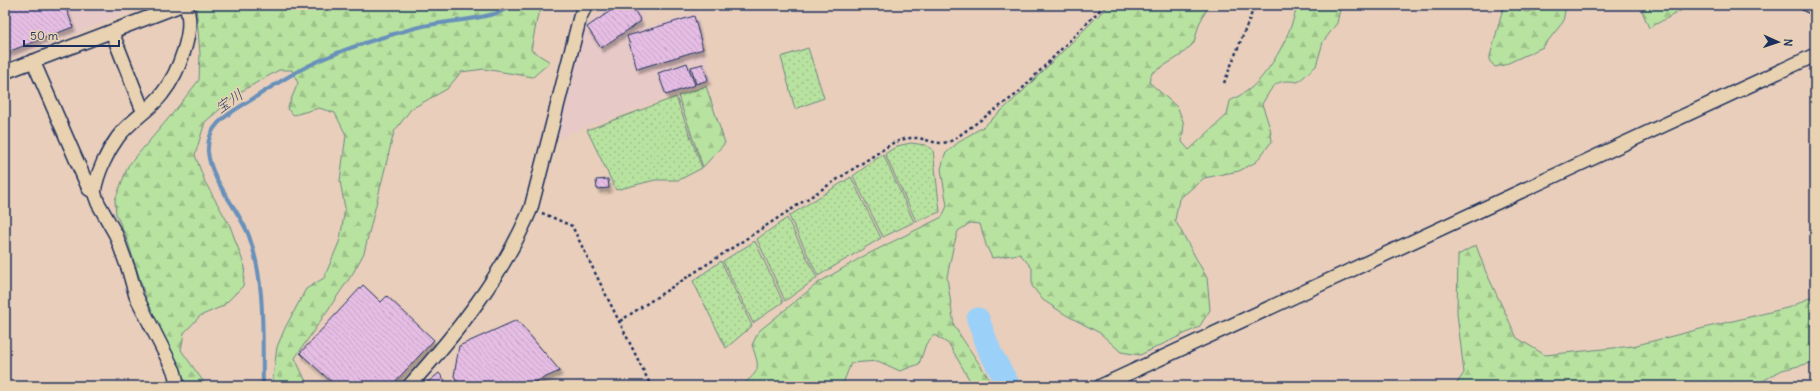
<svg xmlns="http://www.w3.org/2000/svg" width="1820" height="391" viewBox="0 0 1820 391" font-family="Delius,'Klee One',sans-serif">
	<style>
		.built { fill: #e7c9c7 }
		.grass { fill: url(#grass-dots); stroke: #6a887e }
		.forest { fill: url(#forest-firs); stroke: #6a887e }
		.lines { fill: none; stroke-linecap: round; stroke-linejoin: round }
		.stream { stroke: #6890bb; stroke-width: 4 }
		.river { stroke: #9bd0f9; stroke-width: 23 }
		.building { fill: url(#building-back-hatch); stroke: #1b2f5e; filter: url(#shadow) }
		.minor-casing { stroke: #1b2f5e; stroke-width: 16 }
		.path { stroke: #1b2f5e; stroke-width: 2.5; stroke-dasharray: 3 3; stroke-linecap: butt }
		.minor { stroke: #e8d2b1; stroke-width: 13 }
		.labels { text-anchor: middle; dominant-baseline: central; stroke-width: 3; stroke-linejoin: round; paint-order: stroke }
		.water-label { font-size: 15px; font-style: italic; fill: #283f6e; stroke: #e8d2b1 }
	</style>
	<defs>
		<pattern id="grass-dots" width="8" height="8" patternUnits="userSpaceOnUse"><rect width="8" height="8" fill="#b8e29f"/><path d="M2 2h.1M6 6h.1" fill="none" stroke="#9ec28b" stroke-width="1.8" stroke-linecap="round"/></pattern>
		<pattern id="forest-firs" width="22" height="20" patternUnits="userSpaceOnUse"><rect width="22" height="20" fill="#b8e29f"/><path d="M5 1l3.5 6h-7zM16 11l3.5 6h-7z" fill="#9ec28b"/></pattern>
		<pattern id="building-back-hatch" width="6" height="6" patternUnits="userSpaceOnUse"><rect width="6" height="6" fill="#e6bde4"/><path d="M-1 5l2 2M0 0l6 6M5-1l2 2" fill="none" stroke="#c5a3c6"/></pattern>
		<filter id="shadow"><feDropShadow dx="2.5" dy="4.5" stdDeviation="1" flood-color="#0004"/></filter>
	</defs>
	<rect width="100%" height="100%" fill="#e8cebb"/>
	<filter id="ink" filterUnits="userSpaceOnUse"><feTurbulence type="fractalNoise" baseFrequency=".025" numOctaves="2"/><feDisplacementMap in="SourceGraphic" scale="8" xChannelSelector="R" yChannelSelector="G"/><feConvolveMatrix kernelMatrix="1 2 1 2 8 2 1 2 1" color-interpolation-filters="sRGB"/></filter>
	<g filter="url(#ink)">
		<g class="built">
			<path d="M5,5h142l-142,56z"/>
			<path d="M610,5h32l3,23 51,-16 16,69 -155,57 25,-105 4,-9 7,-7z"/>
		</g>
		<g class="grass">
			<path d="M808,48l16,50 -29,11 -14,-52z"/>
			<path d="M676,97l26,71 -23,12h-24l-39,10 -29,-60z"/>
			<path d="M911,143l14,2 8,5 7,62 -24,9 -31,-67 12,-8z"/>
			<path d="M883,154l31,68 -31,15 -30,-61z"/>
			<path d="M851,177l30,61 -63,38 -29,-60z"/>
			<path d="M787,218l30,60 -32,23 -28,-62z"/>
			<path d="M755,241l28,61 -30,21 -30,-62z"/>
			<path d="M721,261l31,65 -26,22 -33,-67z"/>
		</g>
		<g class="forest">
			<path d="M196,5h106l1,2 25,-2h220l-10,9 -7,36 19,12 -17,15 -49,-8 -23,3 -14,17 -36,20 -17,23 -30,121 -11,20 -58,85 13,28h-36l5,-39 8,-19 21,-39 18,-11 16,-38 5,-32 -5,-27 6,-46 -11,-22 -16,-5 -25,7 -7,-6 11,-26 -6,-13h-13l-39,22 -35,30 -10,33 10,27 25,44 15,41 -2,19 -20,20 -23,10 -16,17 -3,17 24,34 -1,2h-18l-13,-33 -21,-36 -25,-78 -11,-25 -1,-14 13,-34 45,-53 26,-33 1,-26z"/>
			<path d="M1109,5h100l-10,19 -5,19 -14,13 -28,17 -3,9 29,26 6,16 -2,18 7,8 38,-35 3,-14c7,-4 15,-8 21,-13 21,-18 41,-56 46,-83h44l-4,18 -14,19 -7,24 -18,16c-23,-4 -25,4 -36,22l8,24 2,13 -16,21 -17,9 -35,7 -25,21 -4,21 32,58 3,32 -11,17 -59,28 -19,-3 -21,-19 -34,-18 -23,-15 -11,-14v-18l-12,-14 -28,4 -6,-13 -6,-21 -10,-1 -12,8 -5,17 -6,29 7,49 40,60h-21l-24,-42 -15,-9 -8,9 -7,20 -19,7 -22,-10 -27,2 -9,23h-101c20,-16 19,-17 11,-41l7,-14 59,-48 44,-26 80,-40 5,-11 -6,-37 4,-15 16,-14 22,-13 36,-32z"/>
			<path d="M1504,5h15l-2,4 10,3 22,-7h17l-3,17 -20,25 -39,18 -9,2 -6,-7z"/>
			<path d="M1646,5h45l-42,23 -7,-17z"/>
			<path d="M706,86l19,57 -22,24 -25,-71z"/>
			<path d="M1476,245l9,25 32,68 28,17 88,-9 83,-21 75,-18 24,-12v67l-33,8 -28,16h-299l9,-13 -7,-60 1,-58z"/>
		</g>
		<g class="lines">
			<path class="stream" d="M263,386c-1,-49 3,-103 -14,-150 -10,-27 -38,-54 -41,-84 -2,-28 22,-39 43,-52 25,-16 51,-33 79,-44 28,-12 59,-21 89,-29 24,-6 50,-6 75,-13 6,-1 13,-6 18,-9"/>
			<path class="river" d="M978,319l12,33 19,34"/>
		</g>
		<g class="building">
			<path d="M5,5h60l8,22 -68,26z"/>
			<path d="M619,5h12l10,16 -40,27 -14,-21z"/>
			<path d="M694,16l9,33 -66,20 -10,-33z"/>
			<path d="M687,63l8,22 -29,10 -8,-22z"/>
			<path d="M703,64l5,16 -12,4 -5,-17z"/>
			<path d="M608,179l1,9 -12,1 -1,-9z"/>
			<path d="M363,285l18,17 6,-6 47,44 -43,46h-55l-36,-33z"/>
			<path d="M517,320l43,51 -35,15h-65l-6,-10 5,-30z"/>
			<path d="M439,373l10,13h-26z"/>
		</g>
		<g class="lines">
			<defs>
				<g id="minor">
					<path d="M1808,5l7,3"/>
					<path d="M112,32l29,74 4,4"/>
					<path d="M33,61l56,128 5,3 4,11 18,32 13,36 7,25 38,75 4,15"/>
					<path d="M5,72l176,-67"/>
					<path d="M94,192c3,-19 13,-40 24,-55 13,-17 32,-27 44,-43 16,-20 35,-66 23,-89"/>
					<path d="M409,386c47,-52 95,-112 122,-178l49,-191 6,-12"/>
					<path d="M1101,386l714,-331"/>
				</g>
			</defs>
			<use href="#minor" class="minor-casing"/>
			<g class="path">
				<path d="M1224,83l31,-78"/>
				<path d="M542,213l30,13 79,160"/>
				<path d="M620,321l273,-178c6,-2 12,-5 19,-5 16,-1 23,10 41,2l64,-46 88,-89"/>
			</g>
			<use href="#minor" class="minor"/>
		</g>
	</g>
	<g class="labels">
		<g class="water-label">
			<text transform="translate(229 101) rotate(-35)">宝川</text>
		</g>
	</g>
	<rect width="1820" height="391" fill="none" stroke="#e8d2b1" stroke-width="20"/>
	<rect x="10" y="10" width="1800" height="371" fill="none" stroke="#1b2f5e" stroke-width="1.5" filter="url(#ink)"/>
	<g transform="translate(1778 42) rotate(93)" stroke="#e8d2b1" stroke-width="3" paint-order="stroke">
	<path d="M0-3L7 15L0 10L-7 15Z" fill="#1b2f5e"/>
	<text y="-6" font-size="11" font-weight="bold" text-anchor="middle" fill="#1b2f5e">N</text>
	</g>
	<path d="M24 40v6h95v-6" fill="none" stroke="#1b2f5e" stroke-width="2"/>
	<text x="30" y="40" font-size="12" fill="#1b2f5e" stroke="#e8d2b1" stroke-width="3" paint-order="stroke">50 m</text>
</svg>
